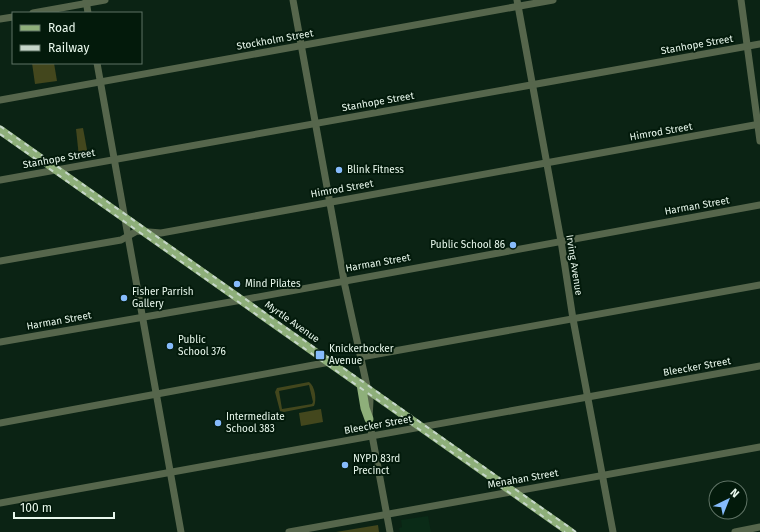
<svg xmlns="http://www.w3.org/2000/svg" width="760" height="532" viewBox="0 0 760 532" font-family="'Fira Sans',sans-serif">
	<style>
		.built { fill: #0a2b17 }
		.green { fill: #43471d; fill-rule: evenodd }
		.lines { fill: none; stroke-linecap: round; stroke-linejoin: round }
		.minor { stroke: #56664c; stroke-width: 7 }
		.major { stroke: #8eaf7a; stroke-width: 9 }
		.rail { stroke: #c6d6ca; stroke-width: 2; stroke-dasharray: 5 5; stroke-linecap: butt }
		.poi-dot { fill: #86bbfb; stroke: #031a0b; stroke-width: 1.5 }
		.labels { text-anchor: middle; dominant-baseline: central; stroke-width: 4; stroke-linejoin: round; paint-order: stroke }
		.street-label { font-size: 10px; fill: #e9f8ed; stroke: #031a0b }
		.poi-label { font-size: 10px; fill: #e9f8ed; stroke: #031a0b; text-anchor: start }
	</style>
	<rect width="100%" height="100%" fill="#0b2314"/>
	<path class="built" d="M428,516l3,16h-31l-1,-4 3,-1 -1,-7z"/>
	<g class="green">
		<path d="M32,63h22l3,18 -22,3z"/>
		<path d="M83,128l5,27 -9,2 -3,-28z"/>
		<path d="M309,382c6,4 8,18 5,24l-30,6 -4,-1 -5,-19 2,-4zM309,385l4,17 -1,2 -30,5 -3,-18z"/>
		<path d="M321,409l2,13 -22,4 -2,-13z"/>
		<path d="M378,525l1,7h-43z"/>
	</g>
	<g class="lines">
		<g class="minor">
			<path d="M86,0l2,13"/>
			<path d="M293,0l52,286 25,114 -1,19 21,113"/>
			<path d="M517,0l44,241 12,78 40,213"/>
			<path d="M741,0l19,141"/>
			<path d="M33,13l72,-13"/>
			<path d="M0,19l13,-2"/>
			<path d="M97,63l84,469"/>
			<path d="M0,100l553,-100"/>
			<path d="M0,180l760,-136"/>
			<path d="M0,261l121,-21 16,-9 24,2 599,-109"/>
			<path d="M0,342l242,-42 518,-95"/>
			<path d="M361,357l399,-72"/>
			<path d="M0,423l330,-61"/>
			<path d="M0,503l760,-137"/>
			<path d="M289,532l471,-85"/>
			<path d="M735,532l25,-5"/>
		</g>
		<g class="major">
			<path d="M0,130l570,402"/>
			<path d="M361,384l4,24 4,11"/>
		</g>
		<g class="rail">
			<path d="M0,126l576,406"/>
			<path d="M0,134l565,398"/>
		</g>
	</g>
	<g class="poi-dot">
		<circle cx="339" cy="170" r="4"/>
		<circle cx="513" cy="245" r="4"/>
		<circle cx="237" cy="284" r="4"/>
		<circle cx="124" cy="298" r="4"/>
		<circle cx="170" cy="346" r="4"/>
		<rect x="315" y="350" width="10" height="10" rx="2"/>
		<circle cx="218" cy="423" r="4"/>
		<circle cx="345" cy="465" r="4"/>
	</g>
	<g class="labels">
		<g class="street-label">
			<text transform="translate(275 40) rotate(-10)">Stockholm Street</text>
			<text transform="translate(697 45) rotate(-10)">Stanhope Street</text>
			<text transform="translate(378 102) rotate(-10)">Stanhope Street</text>
			<text transform="translate(661 132) rotate(-10)">Himrod Street</text>
			<text transform="translate(59 159) rotate(-10)">Stanhope Street</text>
			<text transform="translate(342 189) rotate(-10)">Himrod Street</text>
			<text transform="translate(697 206) rotate(-10)">Harman Street</text>
			<text transform="translate(378 263) rotate(-10)">Harman Street</text>
			<text transform="translate(574 265) rotate(81)">Irving Avenue</text>
			<text transform="translate(59 321) rotate(-10)">Harman Street</text>
			<text transform="translate(292 322) rotate(35)">Myrtle Avenue</text>
			<text transform="translate(697 367) rotate(-10)">Bleecker Street</text>
			<text transform="translate(378 425) rotate(-10)">Bleecker Street</text>
			<text transform="translate(523 479) rotate(-10)">Menahan Street</text>
		</g>
		<g class="poi-label">
			<text x="347" y="170">Blink Fitness</text>
			<text x="505" y="245" text-anchor="end">Public School 86</text>
			<text x="245" y="284">Mind Pilates</text>
			<text x="132" y="292">Fisher Parrish<tspan x="132" dy="12">Gallery</tspan></text>
			<text x="178" y="340">Public<tspan x="178" dy="12">School 376</tspan></text>
			<text x="329" y="349">Knickerbocker<tspan x="329" dy="12">Avenue</tspan></text>
			<text x="226" y="417">Intermediate<tspan x="226" dy="12">School 383</tspan></text>
			<text x="353" y="459">NYPD 83rd<tspan x="353" dy="12">Precinct</tspan></text>
		</g>
	</g>
	<rect x="12" y="12" width="130" height="52" fill="#031a0b" stroke="#5f7365"/>
	<rect x="20" y="25" width="20" height="6" fill="#8eaf7a" stroke="#5f7365"/>
	<text x="48" y="32" font-size="12" fill="#e9f8ed">Road</text>
	<rect x="20" y="45" width="20" height="6" fill="#c6d6ca" stroke="#5f7365"/>
	<text x="48" y="52" font-size="12" fill="#e9f8ed">Railway</text>
	<g transform="translate(728 500) rotate(43)"><circle r="19" fill="#031a0b" stroke="#5f7365"/>
	<path d="M0-3L7 15L0 10L-7 15Z" fill="#86bbfb"/>
	<text y="-6" font-size="11" font-weight="bold" text-anchor="middle" fill="#e9f8ed">N</text>
	</g>
	<path d="M14 512v6h100v-6" fill="none" stroke="#e9f8ed" stroke-width="2"/>
	<text x="20" y="512" font-size="12" fill="#e9f8ed" stroke="#031a0b" stroke-width="3" paint-order="stroke">100 m</text>
</svg>
